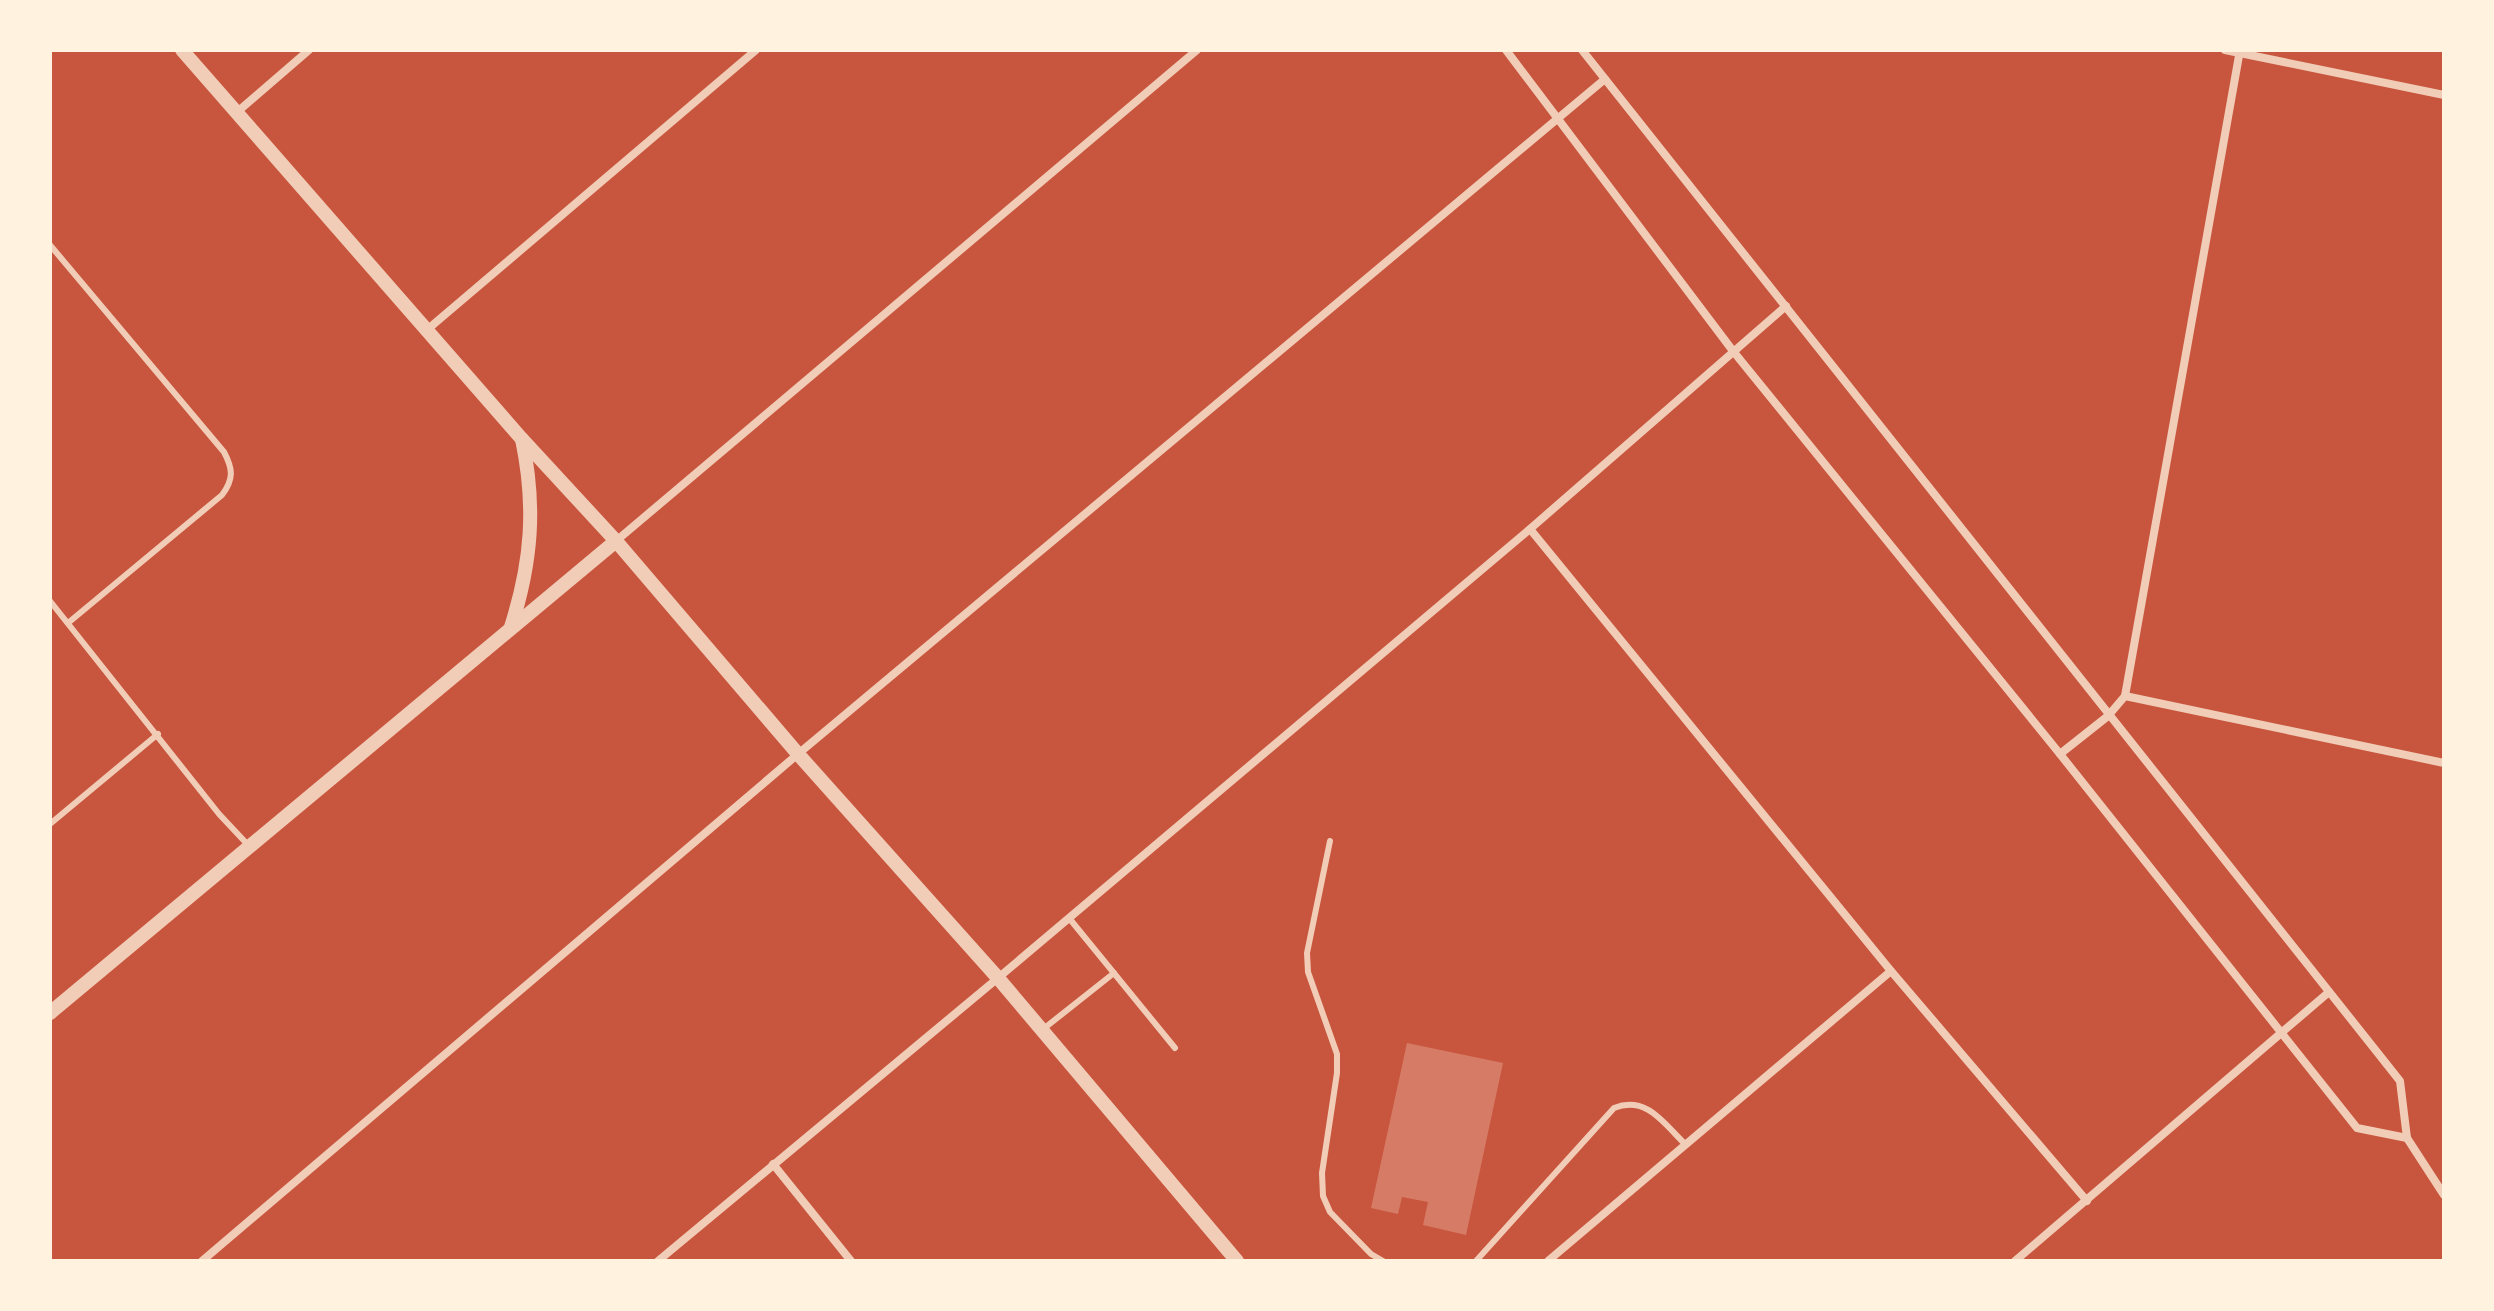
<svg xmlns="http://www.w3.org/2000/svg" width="2494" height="1311" viewBox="0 0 2494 1311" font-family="Barlow,sans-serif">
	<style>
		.building { fill: #d67c66 }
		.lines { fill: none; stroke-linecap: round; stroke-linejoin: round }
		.service { stroke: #f1ccb7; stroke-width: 6 }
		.minor { stroke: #f1ccb7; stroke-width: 8 }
		.tertiary { stroke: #f1ccb7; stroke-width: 14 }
	</style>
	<rect width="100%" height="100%" fill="#c8553d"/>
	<path class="building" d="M1407,1043l96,20 -37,172 -43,-10 5,-23 -26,-5 -4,17 -27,-6z"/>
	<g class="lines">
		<g class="service">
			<path d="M50,245l174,207c9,17 10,27 -2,43l-154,128"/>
			<path d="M50,601l169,213 30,32"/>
			<path d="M50,824l108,-90"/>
			<path d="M1330,841l-23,112 1,19 29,82v19l-15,100 1,23 7,16 41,42 12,7"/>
			<path d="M1069,918l106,130"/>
			<path d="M1042,1030l72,-57"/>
			<path d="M1476,1261l138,-153c33,-13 50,16 72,37"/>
		</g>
		<g class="minor">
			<path d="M1506,50l227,301 327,403 297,374 50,10"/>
			<path d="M1582,50l818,1031 7,57 37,57"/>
			<path d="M2225,50l219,45"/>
			<path d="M236,113l73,-63"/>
			<path d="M428,329l328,-279"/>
			<path d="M1530,529l361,442 196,230"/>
			<path d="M616,541l581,-491"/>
			<path d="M2125,696l319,67"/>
			<path d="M2060,754l48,-38 17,-20 115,-646"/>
			<path d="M773,1164l78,97"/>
			<path d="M202,1261l596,-507 807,-675"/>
			<path d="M658,1261l340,-283 532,-449 256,-223"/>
			<path d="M1548,1261l343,-290"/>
			<path d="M2015,1261l314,-269"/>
		</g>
		<g class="tertiary">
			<path d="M182,50l339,388 95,103 182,213 200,224 239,283"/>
			<path d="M511,627c21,-66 25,-121 11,-188"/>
			<path d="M50,1013l566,-472"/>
		</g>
	</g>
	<rect width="2494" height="1311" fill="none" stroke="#fff3e0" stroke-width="104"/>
</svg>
